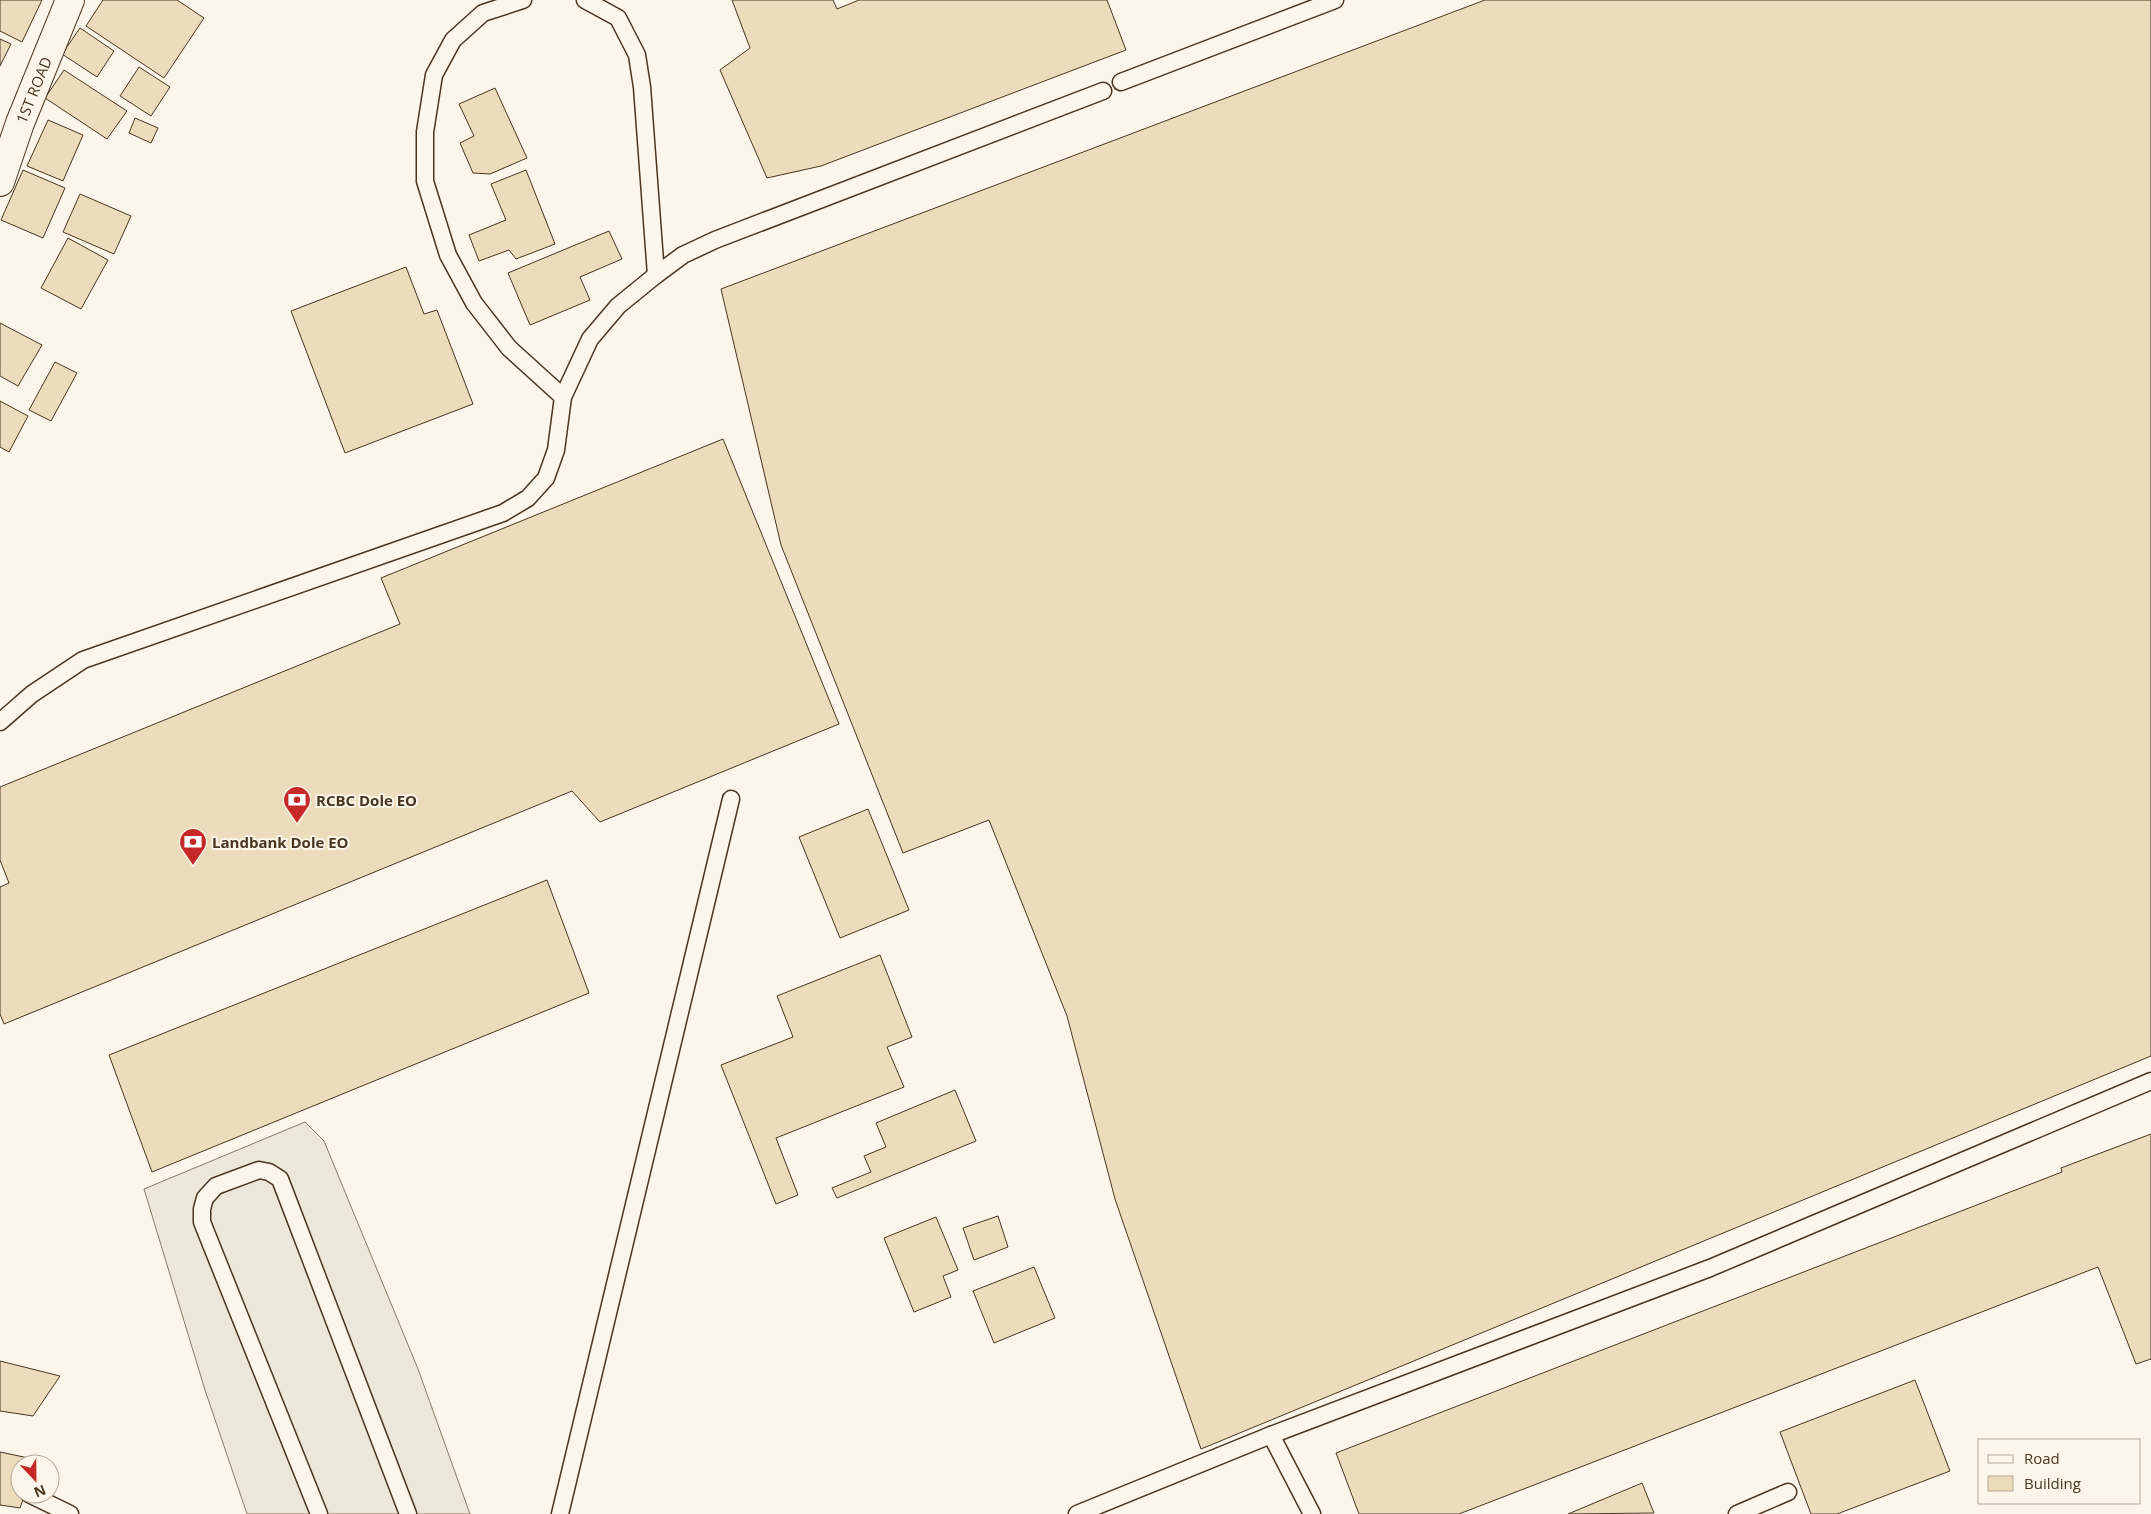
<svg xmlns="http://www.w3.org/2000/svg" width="2151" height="1514" viewBox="0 0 2151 1514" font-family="'Open Sans',sans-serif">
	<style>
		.parking { fill: #ede7d9; stroke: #887966 }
		.building { fill: #ecdcbc; stroke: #4a3520 }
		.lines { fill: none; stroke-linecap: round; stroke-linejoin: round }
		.lane-casing { stroke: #4a3520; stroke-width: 19 }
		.street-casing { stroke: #4a3520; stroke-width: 30 }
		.lane { stroke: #fbf6e9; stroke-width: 16 }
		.street { stroke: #fbf6e9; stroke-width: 28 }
		.labels { text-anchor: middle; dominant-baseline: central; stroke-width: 4; stroke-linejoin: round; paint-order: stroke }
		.street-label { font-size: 15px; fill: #4a3520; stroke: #fbf6e9 }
		.poi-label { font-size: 15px; font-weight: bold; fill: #4a3520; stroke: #fbf6e9; text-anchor: start }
	</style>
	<rect width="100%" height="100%" fill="#fbf6e9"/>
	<path class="parking" d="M305,1122l19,19 94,228 52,145h-223l-42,-124 -61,-201z"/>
	<g class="building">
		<path d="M0,0h42l-20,42 -22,-11z"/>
		<path d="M103,0h74l27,18 -40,60 -78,-52z"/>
		<path d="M732,0h101l4,9 22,-9h248l19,50 -305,116 -54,12 -47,-108 30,-22z"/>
		<path d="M1485,0h666v1056l-950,393 -86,-250 -48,-183 -78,-196 -86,33 -122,-308 -60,-256z"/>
		<path d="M80,28l34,23 -17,26 -35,-23z"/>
		<path d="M0,39l11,5 -11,22z"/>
		<path d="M139,67l31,20 -19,29 -31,-20z"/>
		<path d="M64,70l63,41 -20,28 -62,-41z"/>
		<path d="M495,88l32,70 -37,16 -17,-1 -13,-30 14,-7 -15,-32z"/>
		<path d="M135,118l23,10 -7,15 -22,-10z"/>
		<path d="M48,120l35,15 -20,46 -36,-15z"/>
		<path d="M23,170l42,18 -22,50 -42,-18z"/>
		<path d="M526,170l29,74 -39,15 -7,-9 -30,11 -10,-26 37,-15 -15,-36z"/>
		<path d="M80,194l51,22 -17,38 -51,-22z"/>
		<path d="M609,231l13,28 -42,18 10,23 -60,25 -22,-52z"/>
		<path d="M68,238l40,22 -27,49 -40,-21z"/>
		<path d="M406,267l18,47 13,-4 36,94 -128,49 -54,-142z"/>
		<path d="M0,323l42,22 -24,41 -18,-10z"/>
		<path d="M55,362l22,11 -26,48 -22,-11z"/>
		<path d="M0,401l28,15 -19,36 -9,-5z"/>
		<path d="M723,439l116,285 -239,98 -28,-31 -568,233 -4,-10v-127l9,-4 -9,-23v-73l400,-163 -19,-46z"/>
		<path d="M868,809l41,101 -69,28 -41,-101z"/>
		<path d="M547,880l42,113 -437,179 -43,-117z"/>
		<path d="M880,955l32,82 -25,10 17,40 -128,51 22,57 -22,9 -55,-139 72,-28 -16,-41z"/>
		<path d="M955,1090l21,51 -139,57 -5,-10 39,-16 -7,-16 22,-9 -10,-24z"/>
		<path d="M2151,1134v225l-15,5 -38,-97 -639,247h-100l-23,-61 726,-281 -1,-4z"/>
		<path d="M998,1216l10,31 -34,13 -11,-32z"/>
		<path d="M936,1217l22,53 -15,6 8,21 -37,15 -30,-74z"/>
		<path d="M1034,1267l21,51 -61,25 -21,-52z"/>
		<path d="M0,1361l60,15 -27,40 -33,-5z"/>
		<path d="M1915,1380l35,91 -113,43h-26l-31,-82z"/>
		<path d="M0,1452l38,8 -2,4h-16v30h5l-5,14 -20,-3z"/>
		<path d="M1642,1483l12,30 -86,1z"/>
	</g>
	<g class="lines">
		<defs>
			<g id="lane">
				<path d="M523,0l-40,13 -30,27 -19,35 -9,57v49l23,74 26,48 35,45 54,49"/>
				<path d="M585,0l33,18 19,37 5,32 14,188"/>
				<path d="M1121,82l214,-82"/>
				<path d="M0,722l32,-28 51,-34 420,-147 25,-15 18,-20 10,-28 7,-53 27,-58 28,-33 38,-31 27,-20 32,-15 388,-149"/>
				<path d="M1271,1435l41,79"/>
				<path d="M29,1494l41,20"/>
				<path d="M319,1514l-117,-292v-13l3,-11 11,-12 43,-16 10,2 11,7 128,335"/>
				<path d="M560,1514l171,-715"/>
				<path d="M1077,1514l194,-79 439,-167 441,-187"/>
				<path d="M1737,1514l51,-22"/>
			</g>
			<g id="street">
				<path id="s1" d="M0,182l20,-59 50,-123"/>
			</g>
		</defs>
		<use href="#lane" class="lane-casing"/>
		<use href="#street" class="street-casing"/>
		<use href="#lane" class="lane"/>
		<use href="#street" class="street"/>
	</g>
	<defs>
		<symbol id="bank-pin" viewBox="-11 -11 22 30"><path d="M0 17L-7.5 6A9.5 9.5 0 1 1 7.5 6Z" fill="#c62828" stroke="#fbf6e9"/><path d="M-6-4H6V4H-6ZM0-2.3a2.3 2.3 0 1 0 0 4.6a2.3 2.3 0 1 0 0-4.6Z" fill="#fff"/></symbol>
	</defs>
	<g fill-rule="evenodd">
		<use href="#bank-pin" x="281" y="784" width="32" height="43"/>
		<use href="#bank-pin" x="177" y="826" width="32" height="43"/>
	</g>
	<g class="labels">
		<g class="street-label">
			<text stroke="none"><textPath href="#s1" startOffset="98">1ST ROAD</textPath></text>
		</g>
		<g class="poi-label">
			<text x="316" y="800">RCBC Dole EO</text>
			<text x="212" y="842">Landbank Dole EO</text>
		</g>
	</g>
	<rect x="1978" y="1439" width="162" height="65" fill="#fbf6e9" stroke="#b4a999"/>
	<rect x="1988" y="1455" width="25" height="8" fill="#fbf6e9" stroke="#b4a999"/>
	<text x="2024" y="1464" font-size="15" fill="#4a3520">Road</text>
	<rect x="1988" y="1476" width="25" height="15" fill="#ecdcbc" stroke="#b4a999"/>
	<text x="2024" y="1489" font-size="15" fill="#4a3520">Building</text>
	<g transform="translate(35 1479) rotate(158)"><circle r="24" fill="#fbf6e9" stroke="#b4a999"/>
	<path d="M0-4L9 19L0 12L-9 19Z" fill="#c62828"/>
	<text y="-8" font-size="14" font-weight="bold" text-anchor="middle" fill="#4a3520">N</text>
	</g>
</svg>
